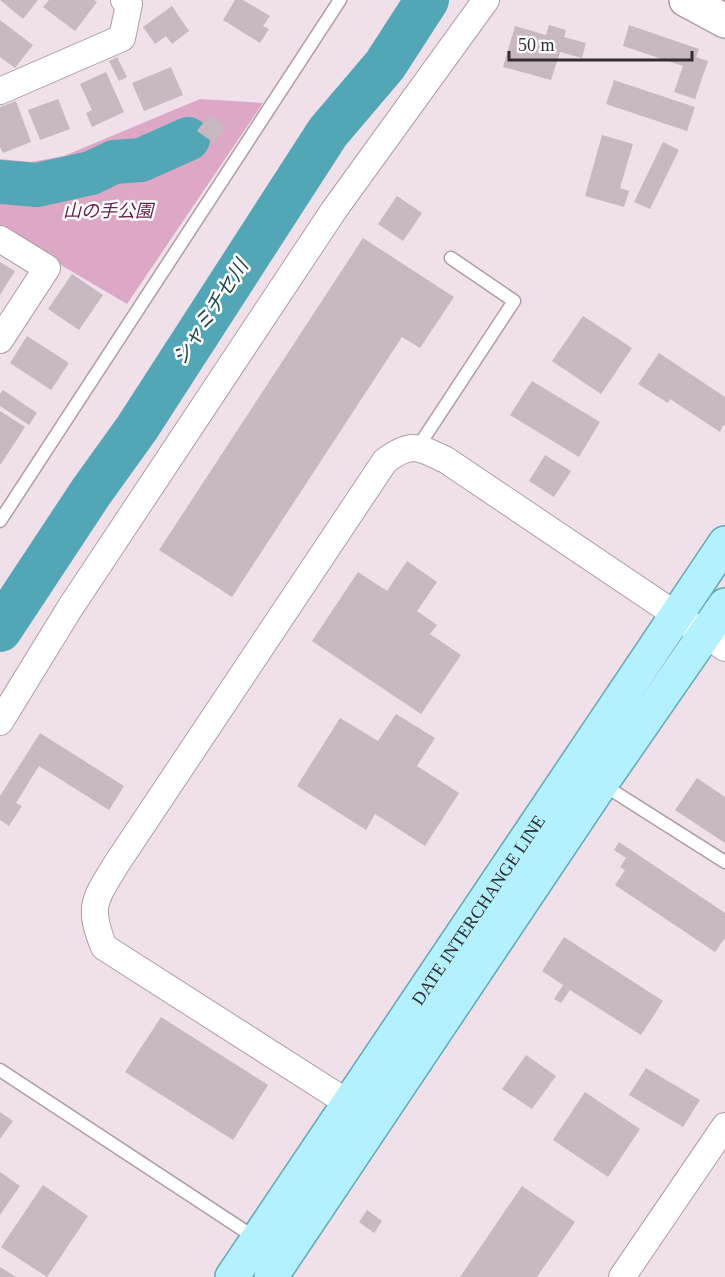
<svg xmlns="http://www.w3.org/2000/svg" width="725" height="1277" viewBox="0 0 725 1277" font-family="'Times New Roman','Noto Sans JP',serif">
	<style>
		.green { fill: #dca8c5 }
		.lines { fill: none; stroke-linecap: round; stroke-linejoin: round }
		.river { stroke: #53a6b6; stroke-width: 44 }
		.building { fill: #c8b8c1 }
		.lane-casing { stroke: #ad9ea6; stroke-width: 15 }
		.street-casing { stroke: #ad9ea6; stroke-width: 28 }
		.secondary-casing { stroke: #ad9ea6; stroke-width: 36 }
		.primary-casing { stroke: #64a7b5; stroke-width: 36 }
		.lane { stroke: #fff; stroke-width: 12 }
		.street { stroke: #fff; stroke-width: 26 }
		.secondary { stroke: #fff; stroke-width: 33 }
		.primary { stroke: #b2f1fd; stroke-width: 33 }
		.labels { text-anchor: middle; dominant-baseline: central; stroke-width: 5; stroke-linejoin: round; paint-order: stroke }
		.park-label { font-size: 18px; font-style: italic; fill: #65204e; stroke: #fff }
		.street-label { font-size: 18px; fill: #332d30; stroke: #fff }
		.water-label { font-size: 20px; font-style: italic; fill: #1e454c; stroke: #fff }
	</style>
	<rect width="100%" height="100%" fill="#f0e0e9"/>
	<path class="green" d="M200,99l63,4 -136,201 -127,-75v-70l31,3 33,-6z"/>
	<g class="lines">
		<g class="river">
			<path d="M0,182l37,3 54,-12 23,-11 27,-2 47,-21"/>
			<path d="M0,630l91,-138 46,-64 191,-296 57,-67 42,-65"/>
		</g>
	</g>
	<g class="building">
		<path d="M0,0h38l-15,19z"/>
		<path d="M49,0h45l3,2 -22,29 -32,-24z"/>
		<path d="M235,0h8l27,16 -7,10 6,3 -9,14 -37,-23z"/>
		<path d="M172,6l17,25 -17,13 -6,-8 -11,8 -12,-17z"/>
		<path d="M0,20l33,25 -18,23 -15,-11z"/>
		<path d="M549,25l17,5 -2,7 22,6 -4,15 -22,-6 -9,28 -48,-13 12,-41 31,9z"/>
		<path d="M629,25l70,24 -3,8 12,4 -13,38 -21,-7 9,-26 -60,-20z"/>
		<path d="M117,57l10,20 -8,4 -10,-20z"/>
		<path d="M171,67l12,28 -39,16 -12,-28z"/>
		<path d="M106,72l18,40 -32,15 -6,-14 6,-3 -12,-26z"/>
		<path d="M614,80l81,27 -8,24 -81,-27z"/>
		<path d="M58,99l12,30 -30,11 -12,-30z"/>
		<path d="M16,101l15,41 -28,11 -3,-6v-40z"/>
		<path d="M209,115l17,12 -12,16 -17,-12z"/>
		<path d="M602,135l31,9 -13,44 9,3 -5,16 -39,-11z"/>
		<path d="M663,142l16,8 -29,59 -16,-7z"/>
		<path d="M397,196l25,17 -19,28 -25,-17z"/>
		<path d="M363,238l91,59 -34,51 -18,-11 -170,260 -73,-47z"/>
		<path d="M0,262l15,9 -15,24z"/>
		<path d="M72,274l31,21 -24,35 -31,-21z"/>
		<path d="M583,316l49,32 -31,46 -49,-33z"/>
		<path d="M27,336l42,27 -18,27 -41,-27z"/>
		<path d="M659,353l66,44v29l-2,-1 -3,7 -50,-33 -2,4 -30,-19z"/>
		<path d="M532,381l68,41 -21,35 -69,-42z"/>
		<path d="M3,390l34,23 -8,12 -29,-19v-12z"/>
		<path d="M0,411l25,16 -24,37h-1z"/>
		<path d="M545,455l26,16 -17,26 -25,-16z"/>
		<path d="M407,561l30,21 -20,29 20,14 -7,9 31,21 -40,59 -109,-73 46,-69 29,19z"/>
		<path d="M396,714l39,24 -18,28 42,27 -34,53 -50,-32 -9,16 -69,-44 43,-68 38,23z"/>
		<path d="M40,733l84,53 -15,24 -70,-44 -23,37 6,3 -13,20 -9,-6v-24z"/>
		<path d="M697,778l28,19v46l-50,-33z"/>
		<path d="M619,842l106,71v25l-10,14 -100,-67 10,-15 -5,-3 6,-9 -12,-8z"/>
		<path d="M564,937l99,64 -22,34 -71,-45 -9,13 -7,-4 9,-14 -21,-14z"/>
		<path d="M161,1017l107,68 -35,55 -108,-68z"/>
		<path d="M526,1055l30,21 -24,33 -30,-20z"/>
		<path d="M646,1068l54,32 -17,27 -54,-32z"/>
		<path d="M585,1092l55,37 -32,48 -55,-37z"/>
		<path d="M0,1112l13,9 -13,18z"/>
		<path d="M0,1172l20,14 -20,29z"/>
		<path d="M43,1185l45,31 -41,61 -46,-30z"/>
		<path d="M522,1186l53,36 -38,55h-77z"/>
		<path d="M367,1210l15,11 -8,12 -15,-11z"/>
		<path d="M0,1267l16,10h-16z"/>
	</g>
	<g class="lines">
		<defs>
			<g id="lane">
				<path d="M418,447l96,-146 -63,-43"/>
				<path d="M0,521l340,-521"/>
				<path d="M602,784l123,78"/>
				<path d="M0,1070l257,169"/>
			</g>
			<g id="street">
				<path d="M0,91l122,-53 7,-34 -5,-4"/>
				<path d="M0,239l47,29 -47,72"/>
				<path d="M0,722l70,-114 264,-398 152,-210"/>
				<path d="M363,1115l-15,-12 -244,-156c-17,-41 -9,-48 13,-84l268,-402c27,-20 33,-14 61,-1l279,188"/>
				<path d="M622,1277l103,-151"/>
			</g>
			<path id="secondary" d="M686,0l39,21"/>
			<g id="primary">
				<path id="s1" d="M232,1277l493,-734"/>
				<path d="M271,1277l330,-493 124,-179"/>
			</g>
		</defs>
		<use href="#lane" class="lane-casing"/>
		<use href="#street" class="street-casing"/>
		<use href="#secondary" class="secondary-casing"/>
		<use href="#primary" class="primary-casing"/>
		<use href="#lane" class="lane"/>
		<use href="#street" class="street"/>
		<use href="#secondary" class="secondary"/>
		<use href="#primary" class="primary"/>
	</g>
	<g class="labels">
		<g class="park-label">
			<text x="108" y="211">山の手公園</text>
		</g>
		<g class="street-label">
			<text stroke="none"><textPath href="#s1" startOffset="442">DATE INTERCHANGE LINE</textPath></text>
		</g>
		<g class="water-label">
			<text transform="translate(210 312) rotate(-57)">シャミチセ川</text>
		</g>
	</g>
	<path d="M509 51v9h183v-9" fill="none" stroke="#332d30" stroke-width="3"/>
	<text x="518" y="51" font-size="18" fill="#332d30" stroke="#ffffff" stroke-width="4.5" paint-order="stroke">50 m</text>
</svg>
